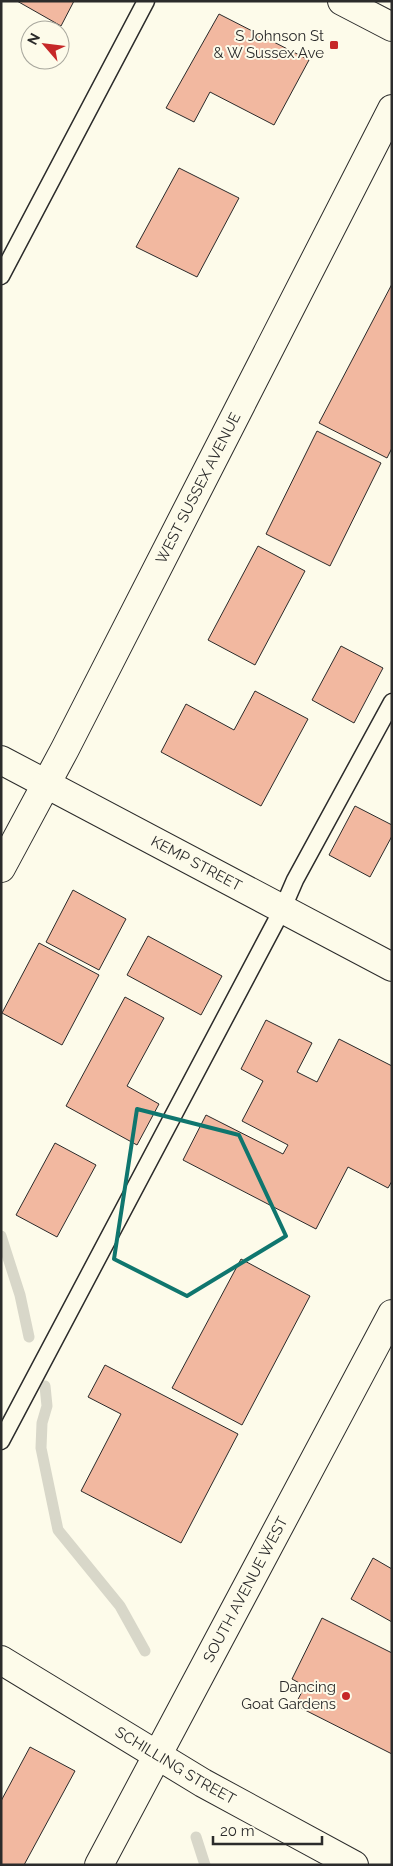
<svg xmlns="http://www.w3.org/2000/svg" width="393" height="1866" viewBox="0 0 393 1866" font-family="Raleway,sans-serif">
	<style>
		.lines { fill: none; stroke-linecap: round; stroke-linejoin: round }
		.stream { stroke: #d8d7c9; stroke-width: 11 }
		.building { fill: #f2b8a0; stroke: #2b2b2b }
		.lane-casing { stroke: #2b2b2b; stroke-width: 19 }
		.street-casing { stroke: #2b2b2b; stroke-width: 30 }
		.secondary-casing { stroke: #2b2b2b; stroke-width: 30 }
		.lane { stroke: #fdfbea; stroke-width: 16 }
		.street { stroke: #fdfbea; stroke-width: 28 }
		.secondary { stroke: #fdfbea; stroke-width: 28 }
		.marked { fill: none; stroke: #0f766e; stroke-width: 4; stroke-linejoin: round }
		.poi-dot { fill: #c62828; stroke: #fdfbea; stroke-width: 2 }
		.labels { text-anchor: middle; dominant-baseline: central; stroke-width: 4; stroke-linejoin: round; paint-order: stroke }
		.poi-label { font-size: 15px; fill: #2b2b2b; stroke: #fdfbea; text-anchor: end }
		.street-label { font-size: 15px; fill: #2b2b2b; stroke: #fdfbea }
	</style>
	<rect width="100%" height="100%" fill="#fdfbea"/>
	<g class="lines">
		<g class="stream">
			<path d="M1,1236l19,59 9,42"/>
			<path d="M45,1386l2,20 -5,17 -1,25 17,82 62,76 25,45"/>
			<path d="M196,1837l9,28"/>
		</g>
	</g>
	<g class="building">
		<path d="M17,1h57l-13,25z"/>
		<path d="M219,14l90,46 -35,65 -64,-33 -16,30 -28,-14z"/>
		<path d="M179,168l60,30 -42,79 -61,-30z"/>
		<path d="M392,284v164l-5,10 -68,-35z"/>
		<path d="M317,431l64,32 -51,103 -64,-32z"/>
		<path d="M258,546l47,25 -50,94 -47,-25z"/>
		<path d="M341,646l42,22 -29,55 -42,-23z"/>
		<path d="M255,691l53,28 -47,87 -100,-54 25,-48 48,26z"/>
		<path d="M355,806l37,19v11l-22,41 -41,-22z"/>
		<path d="M73,890l53,29 -27,51 -53,-28z"/>
		<path d="M148,936l74,40 -21,39 -74,-40z"/>
		<path d="M39,943l60,32 -37,70 -60,-32z"/>
		<path d="M125,997l39,21 -37,68 32,18 -22,41 -71,-39z"/>
		<path d="M266,1020l46,23 -15,29 20,10 22,-43 53,27v115l-4,7 -40,-21 -32,62 -133,-69 23,-45 77,39 5,-9 -46,-24 21,-40 -22,-12z"/>
		<path d="M55,1143l41,22 -39,72 -41,-22z"/>
		<path d="M241,1259l69,37 -68,129 -70,-37z"/>
		<path d="M105,1365l133,69 -57,109 -100,-52 40,-77 -33,-17z"/>
		<path d="M373,1558l19,11v53l-41,-23z"/>
		<path d="M322,1618l70,35v101l-97,-49 10,-19 -13,-7z"/>
		<path d="M30,1747l45,24 -51,94h-23v-64z"/>
	</g>
	<g class="lines">
		<defs>
			<g id="lane">
				<path d="M1,276l145,-275"/>
				<path d="M1,1441l281,-531 13,-30 97,-178"/>
			</g>
			<g id="street">
				<path id="s1" d="M1,760l391,207"/>
				<path id="s2" d="M1,868l64,-119 327,-640"/>
				<path id="s3" d="M1,1660l202,123 151,82"/>
			</g>
			<g id="secondary">
				<path d="M342,1l50,26"/>
				<path id="s4" d="M99,1865l293,-551"/>
			</g>
		</defs>
		<use href="#lane" class="lane-casing"/>
		<use href="#street" class="street-casing"/>
		<use href="#secondary" class="secondary-casing"/>
		<use href="#lane" class="lane"/>
		<use href="#street" class="street"/>
		<use href="#secondary" class="secondary"/>
	</g>
	<path class="marked" d="M137,1109l102,26 47,101 -99,60 -73,-37z"/>
	<g class="poi-dot">
		<rect x="329" y="40" width="10" height="10" rx="2.5"/>
		<circle cx="346" cy="1696" r="5"/>
	</g>
	<g class="labels">
		<g class="poi-label">
			<text x="324" y="36">S Johnson St<tspan x="324" dy="17">&amp; W Sussex Ave</tspan></text>
			<text x="336" y="1687">Dancing<tspan x="336" dy="17">Goat Gardens</tspan></text>
		</g>
		<g class="street-label">
			<text stroke="none"><textPath href="#s2" startOffset="428">WEST SUSSEX AVENUE</textPath></text>
			<text stroke="none"><textPath href="#s1" startOffset="221">KEMP STREET</textPath></text>
			<text stroke="none"><textPath href="#s4" startOffset="312">SOUTH AVENUE WEST</textPath></text>
			<text stroke="none"><textPath href="#s3" startOffset="204">SCHILLING STREET</textPath></text>
		</g>
	</g>
	<rect width="393" height="1866" fill="none" stroke="#2b2b2b" stroke-width="5"/>
	<g transform="translate(45 45) rotate(298)"><circle r="24" fill="#fdfbea" stroke="#a9a89e"/>
	<path d="M0-4L9 19L0 12L-9 19Z" fill="#c62828"/>
	<text y="-8" font-size="14" font-weight="bold" text-anchor="middle" fill="#2b2b2b">N</text>
	</g>
	<path d="M213 1836v8h109v-8" fill="none" stroke="#2b2b2b" stroke-width="2.5"/>
	<text x="220" y="1836" font-size="15" fill="#2b2b2b" stroke="#fdfbea" stroke-width="4" paint-order="stroke">20 m</text>
</svg>
